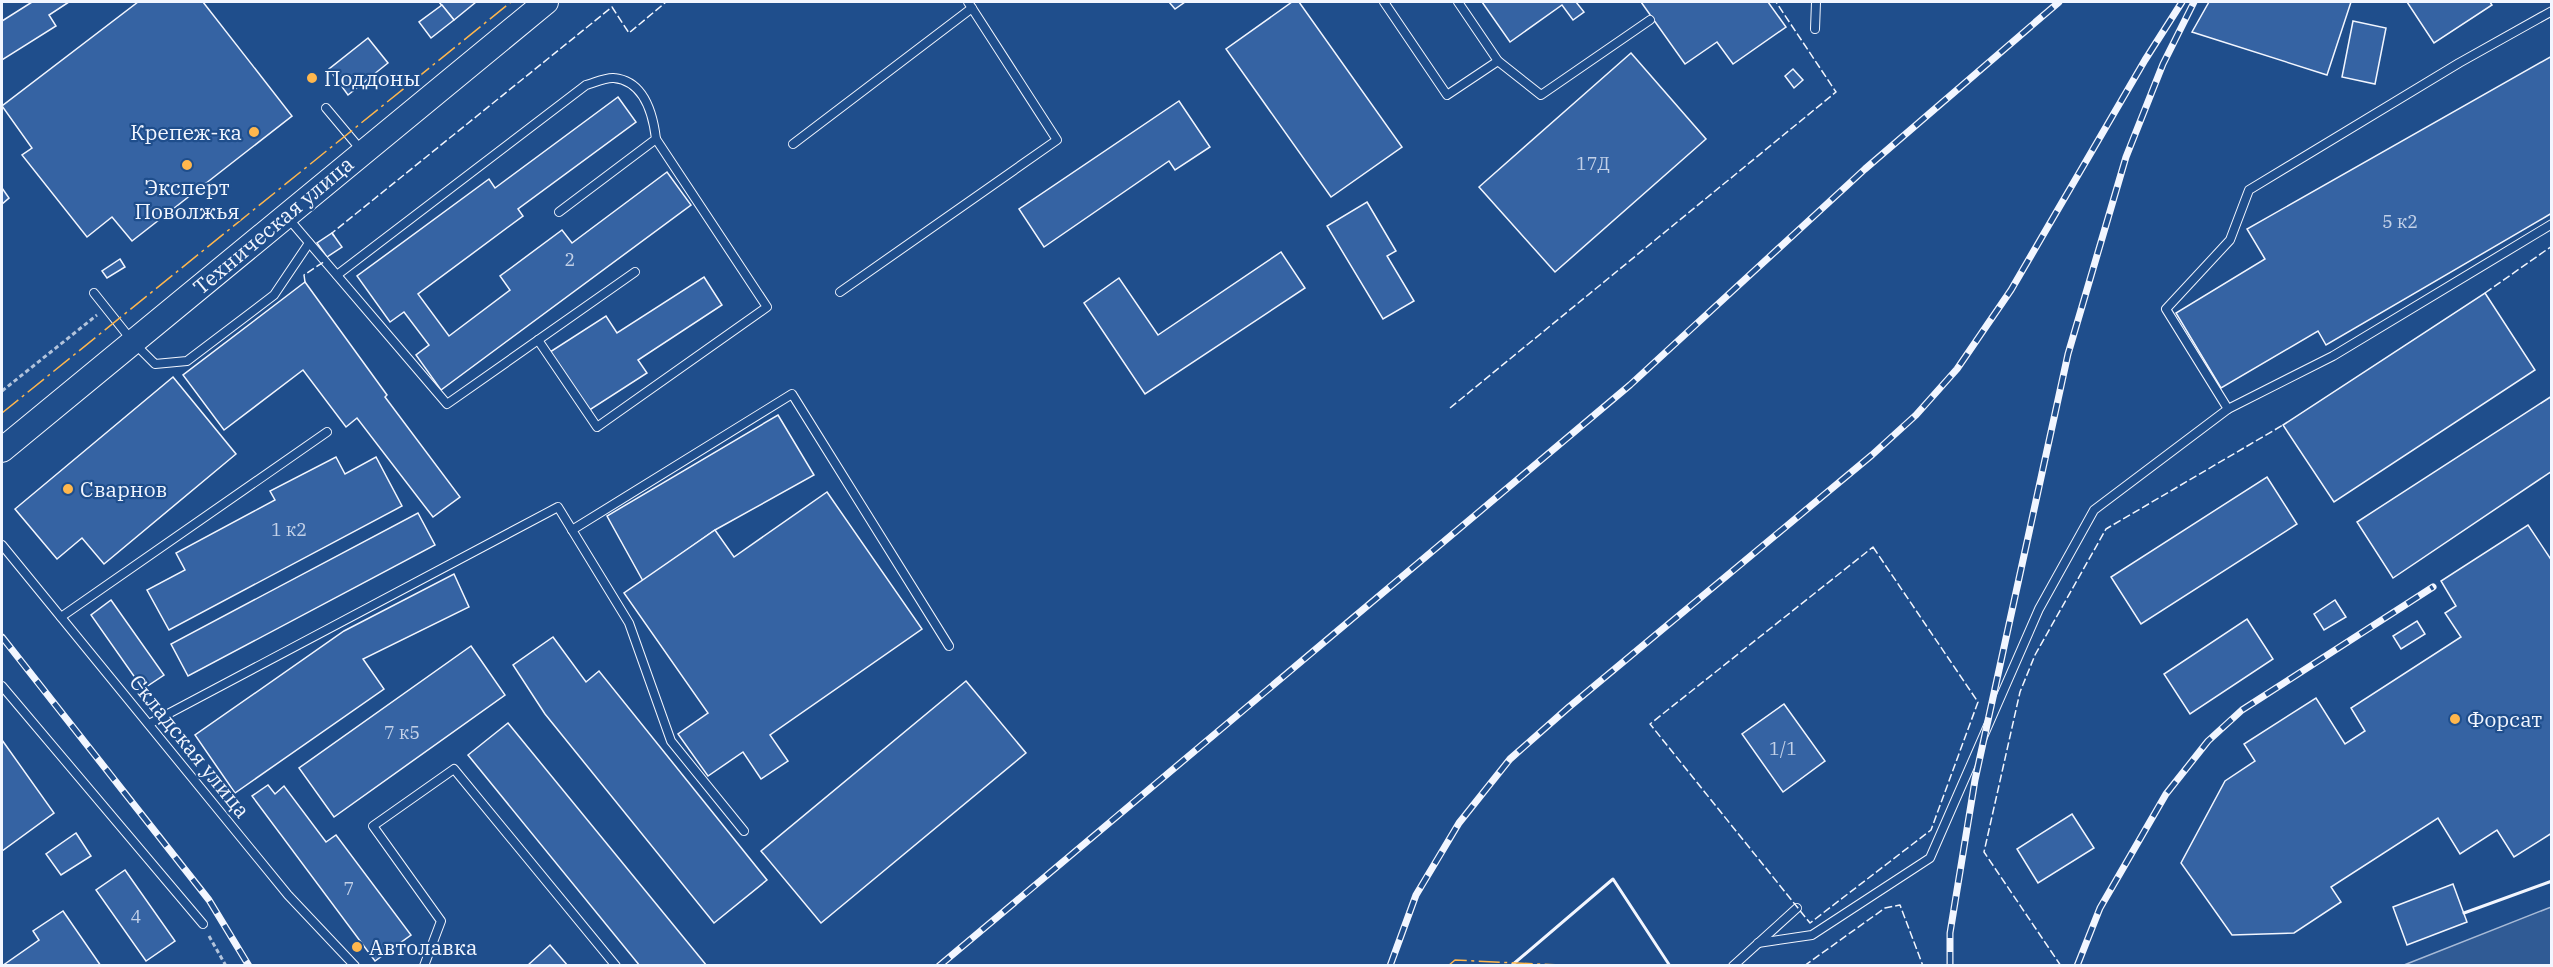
<svg xmlns="http://www.w3.org/2000/svg" width="2553" height="967" viewBox="0 0 2553 967" font-family="'IBM Plex Serif',serif">
	<style>
		.built { fill: #305b95; stroke: #a8bbd7; stroke-width: 1.5 }
		.building { fill: #3563a3; stroke: #f2f6ff; stroke-width: 1.5 }
		.lines { fill: none; stroke-linecap: round; stroke-linejoin: round }
		.lane-casing { stroke: #f2f6ff; stroke-width: 10 }
		.secondary-casing { stroke: #f2f6ff; stroke-width: 26 }
		.path { stroke: #b3c4dc; stroke-width: 3; stroke-dasharray: 4.5 3; stroke-linecap: butt }
		.lane { stroke: #1f4e8c; stroke-width: 8 }
		.secondary { stroke: #1f4e8c; stroke-width: 24 }
		.rail-casing { stroke: #f2f6ff; stroke-width: 7 }
		.rail { stroke: #1f4e8c; stroke-width: 4.5; stroke-dasharray: 14; stroke-linecap: butt }
		.fence { stroke: #f2f6ff; stroke-width: 1.5; stroke-dasharray: 8 3; stroke-linecap: butt }
		.wall { stroke: #f2f6ff; stroke-width: 3 }
		.power { stroke: #ffb74d; stroke-width: 1.5; stroke-dasharray: 21 4.5 3 4.5; stroke-linecap: butt }
		.poi-dot { fill: #ffb74d; stroke: #1f4e8c; stroke-width: 2 }
		.labels { text-anchor: middle; dominant-baseline: central; stroke-width: 4.5; stroke-linejoin: round; paint-order: stroke }
		.number-label { font-size: 18px; fill: #c3d1e8 }
		.poi-label { font-size: 21px; fill: #f2f6ff; stroke: #1f4e8c; text-anchor: start }
		.street-label { font-size: 21px; fill: #f2f6ff; stroke: #1f4e8c }
	</style>
	<rect width="100%" height="100%" fill="#1f4e8c"/>
	<path class="built" d="M2551,907v58h-147z"/>
	<g class="building">
		<path d="M32,2h37l-20,13 7,11 -54,34v-39z"/>
		<path d="M138,2h65l89,114 -160,125 -20,-24 -25,20 -65,-82 10,-7 -30,-42z"/>
		<path d="M439,2h37l-22,18z"/>
		<path d="M1169,2h16l-10,7z"/>
		<path d="M1292,2h7l103,145 -71,50 -105,-148z"/>
		<path d="M1482,2h94l8,10 -11,8 -11,-15 -52,37z"/>
		<path d="M1641,2h127l18,25 -53,37 -16,-22 -32,22z"/>
		<path d="M2209,2h142l-24,73 -135,-43z"/>
		<path d="M2407,2h83l2,3 -58,38z"/>
		<path d="M442,5l12,15 -23,18 -12,-16z"/>
		<path d="M2353,21l33,7 -11,56 -33,-7z"/>
		<path d="M368,38l20,25 -40,32 -19,-26z"/>
		<path d="M1631,53l75,86 -151,133 -76,-85z"/>
		<path d="M2552,56v157l-226,132 -8,-14 -97,57 -45,-75 89,-54 -18,-30z"/>
		<path d="M1793,69l10,11 -9,8 -9,-12z"/>
		<path d="M618,97l18,25 -118,87 5,7 -105,78 31,42 61,-46 -10,-14 62,-46 10,13 95,-71 24,33 -250,185 -25,-35 13,-10 -25,-33 -14,10 -33,-46 132,-97 6,9z"/>
		<path d="M1179,101l31,46 -35,23 -6,-9 -125,86 -25,-38z"/>
		<path d="M2,188l7,10 -7,6z"/>
		<path d="M1367,202l29,49 -9,5 27,45 -31,18 -56,-93z"/>
		<path d="M332,233l10,14 -15,10 -10,-14z"/>
		<path d="M1281,252l24,36 -160,106 -61,-91 35,-25 39,57z"/>
		<path d="M120,259l5,8 -18,11 -5,-7z"/>
		<path d="M704,277l18,28 -84,55 9,13 -59,38 -38,-59 56,-36 11,17z"/>
		<path d="M305,282l82,113 -2,2 75,100 -27,20 -76,-99 -11,9 -43,-57 -79,60 -41,-55z"/>
		<path d="M2485,293l50,77 -201,132 -51,-77z"/>
		<path d="M173,377l63,77 -132,110 -22,-26 -25,21 -42,-50z"/>
		<path d="M2552,396v75l-159,107 -36,-56z"/>
		<path d="M778,415l36,60 -99,55 -72,51 -36,-65z"/>
		<path d="M336,457l9,17 31,-17 26,49 -233,124 -22,-40 38,-20 -9,-17 99,-53 -5,-9z"/>
		<path d="M2267,477l30,47 -156,100 -30,-47z"/>
		<path d="M827,492l95,137 -152,106 18,26 -27,18 -18,-27 -35,24 -30,-42 30,-21 -84,-120 91,-63 19,27z"/>
		<path d="M418,513l17,32 -247,131 -17,-32z"/>
		<path d="M2528,525l24,36v272l-38,24 -17,-27 -37,24 -22,-36 -107,69 10,15 -47,31 -62,2 -51,-72 44,-82 30,-20 -11,-17 72,-46 29,46 20,-13 -14,-23 110,-71 -16,-24 11,-7 -15,-25z"/>
		<path d="M454,574l15,33 -106,52 21,30 -149,104 -40,-58 149,-104z"/>
		<path d="M111,600l53,75 -21,14 -52,-74z"/>
		<path d="M2335,600l11,17 -22,13 -10,-16z"/>
		<path d="M2247,619l26,40 -83,55 -26,-40z"/>
		<path d="M2417,621l8,13 -24,15 -8,-13z"/>
		<path d="M553,637l33,45 13,-11 168,209 -53,43 -169,-209 -32,-49z"/>
		<path d="M471,646l34,49 -171,122 -35,-49z"/>
		<path d="M966,681l60,72 -205,170 -60,-72z"/>
		<path d="M1784,704l41,57 -42,31 -41,-58z"/>
		<path d="M508,723l199,243h-67l-172,-211z"/>
		<path d="M2,740l52,73 -52,38z"/>
		<path d="M268,785l7,9 9,-8 42,56 10,-7 75,100 -36,26 -123,-165z"/>
		<path d="M2072,814l22,34 -56,35 -21,-34z"/>
		<path d="M76,833l15,23 -30,19 -15,-21z"/>
		<path d="M125,870l50,71 -29,20 -50,-71z"/>
		<path d="M2453,884l14,38 -60,23 -14,-38z"/>
		<path d="M63,911l38,55h-99l37,-26 -6,-9z"/>
		<path d="M550,945l18,21h-41z"/>
	</g>
	<g class="lines">
		<defs>
			<g id="lane">
				<path d="M1384,2l63,93 51,-34"/>
				<path d="M1458,2l40,59 43,34 109,-75"/>
				<path d="M1815,29l1,-27"/>
				<path d="M326,108l36,43"/>
				<path d="M793,144l179,-136"/>
				<path d="M288,218l159,186 188,-132"/>
				<path d="M337,275l249,-190c8,-2 20,-8 28,-7 30,3 39,36 42,61l-97,73"/>
				<path d="M840,292l217,-152 -89,-138"/>
				<path d="M94,293l39,49 22,22 32,-3 87,-66 35,-52"/>
				<path d="M538,340l59,87 170,-120 -111,-168"/>
				<path d="M2228,409l105,-53 219,-132"/>
				<path d="M572,530l220,-136 157,252"/>
				<path d="M2,545l286,350 67,71"/>
				<path d="M61,617l266,-185"/>
				<path d="M2,686l201,238"/>
				<path d="M149,724l409,-217 71,116 42,118 73,90"/>
				<path d="M1758,943l54,-8 118,-77 109,-249 55,-99 134,-101 -62,-100 64,-69 19,-50 210,-127 93,-52"/>
				<path d="M424,966l17,-45 -68,-95 81,-57 162,197"/>
				<path d="M1733,966l64,-58"/>
			</g>
			<path id="secondary" d="M2,450l544,-448"/>
		</defs>
		<use href="#lane" class="lane-casing"/>
		<use href="#secondary" class="secondary-casing"/>
		<g class="path">
			<path d="M2,391l95,-76"/>
			<path d="M209,936l17,30"/>
		</g>
		<use href="#lane" class="lane"/>
		<use href="#secondary" class="secondary"/>
		<defs>
			<g id="rail">
				<path d="M2,637l207,263 40,66"/>
				<path d="M939,966l691,-581 235,-216 194,-167"/>
				<path d="M1390,966l26,-71 43,-72 51,-64 59,-52 303,-252 44,-40 41,-46 54,-79 134,-230 37,-58"/>
				<path d="M1950,966v-33l25,-153 93,-426 58,-197 37,-93 31,-62"/>
				<path d="M2077,966l23,-58 66,-114 42,-53 34,-31 191,-123"/>
			</g>
		</defs>
		<use href="#rail" class="rail-casing"/>
		<use href="#rail" class="rail"/>
		<g class="fence">
			<path d="M334,236l-2,-3 280,-226 17,26 37,-31"/>
			<path d="M305,282l-1,-7 21,-14"/>
			<path d="M2485,293l67,-47"/>
			<path d="M1450,408l386,-316 -60,-90"/>
			<path d="M1873,547l105,155 -47,128 -121,93 -160,-199z"/>
			<path d="M1804,966l81,-58 15,-3 23,61"/>
			<path d="M2061,966l-77,-114 36,-160 15,-37 71,-126 177,-104"/>
		</g>
		<g class="wall">
			<path d="M2464,913l88,-32"/>
			<path d="M1511,966l102,-87 57,87"/>
		</g>
		<g class="power">
			<path d="M2,413l509,-411"/>
			<path d="M1448,966l7,-6 124,6"/>
		</g>
	</g>
	<g class="poi-dot">
		<circle cx="312" cy="78" r="6"/>
		<circle cx="254" cy="132" r="6"/>
		<circle cx="187" cy="165" r="6"/>
		<circle cx="68" cy="489" r="6"/>
		<circle cx="2455" cy="719" r="6"/>
		<circle cx="357" cy="947" r="6"/>
	</g>
	<g class="labels">
		<g class="number-label">
			<text x="1593" y="163">17Д</text>
			<text x="2400" y="221">5 к2</text>
			<text x="570" y="259">2</text>
			<text x="289" y="529">1 к2</text>
			<text x="402" y="732">7 к5</text>
			<text x="1783" y="748">1/1</text>
			<text x="349" y="888">7</text>
			<text x="136" y="916">4</text>
		</g>
		<g class="poi-label">
			<text x="324" y="78">Поддоны</text>
			<text x="242" y="132" text-anchor="end">Крепеж-ка</text>
			<text x="187" y="187" text-anchor="middle">Эксперт<tspan x="187" dy="24">Поволжья</tspan></text>
			<text x="80" y="489">Сварнов</text>
			<text x="2467" y="719">Форсат</text>
			<text x="369" y="947">Автолавка</text>
		</g>
		<g class="street-label">
			<text transform="translate(273 225) rotate(-40)">Техническая улица</text>
			<text transform="translate(190 746) rotate(51)">Складская улица</text>
		</g>
	</g>
	<rect width="2553" height="967" fill="none" stroke="#f2f6ff" stroke-width="6"/>
</svg>
